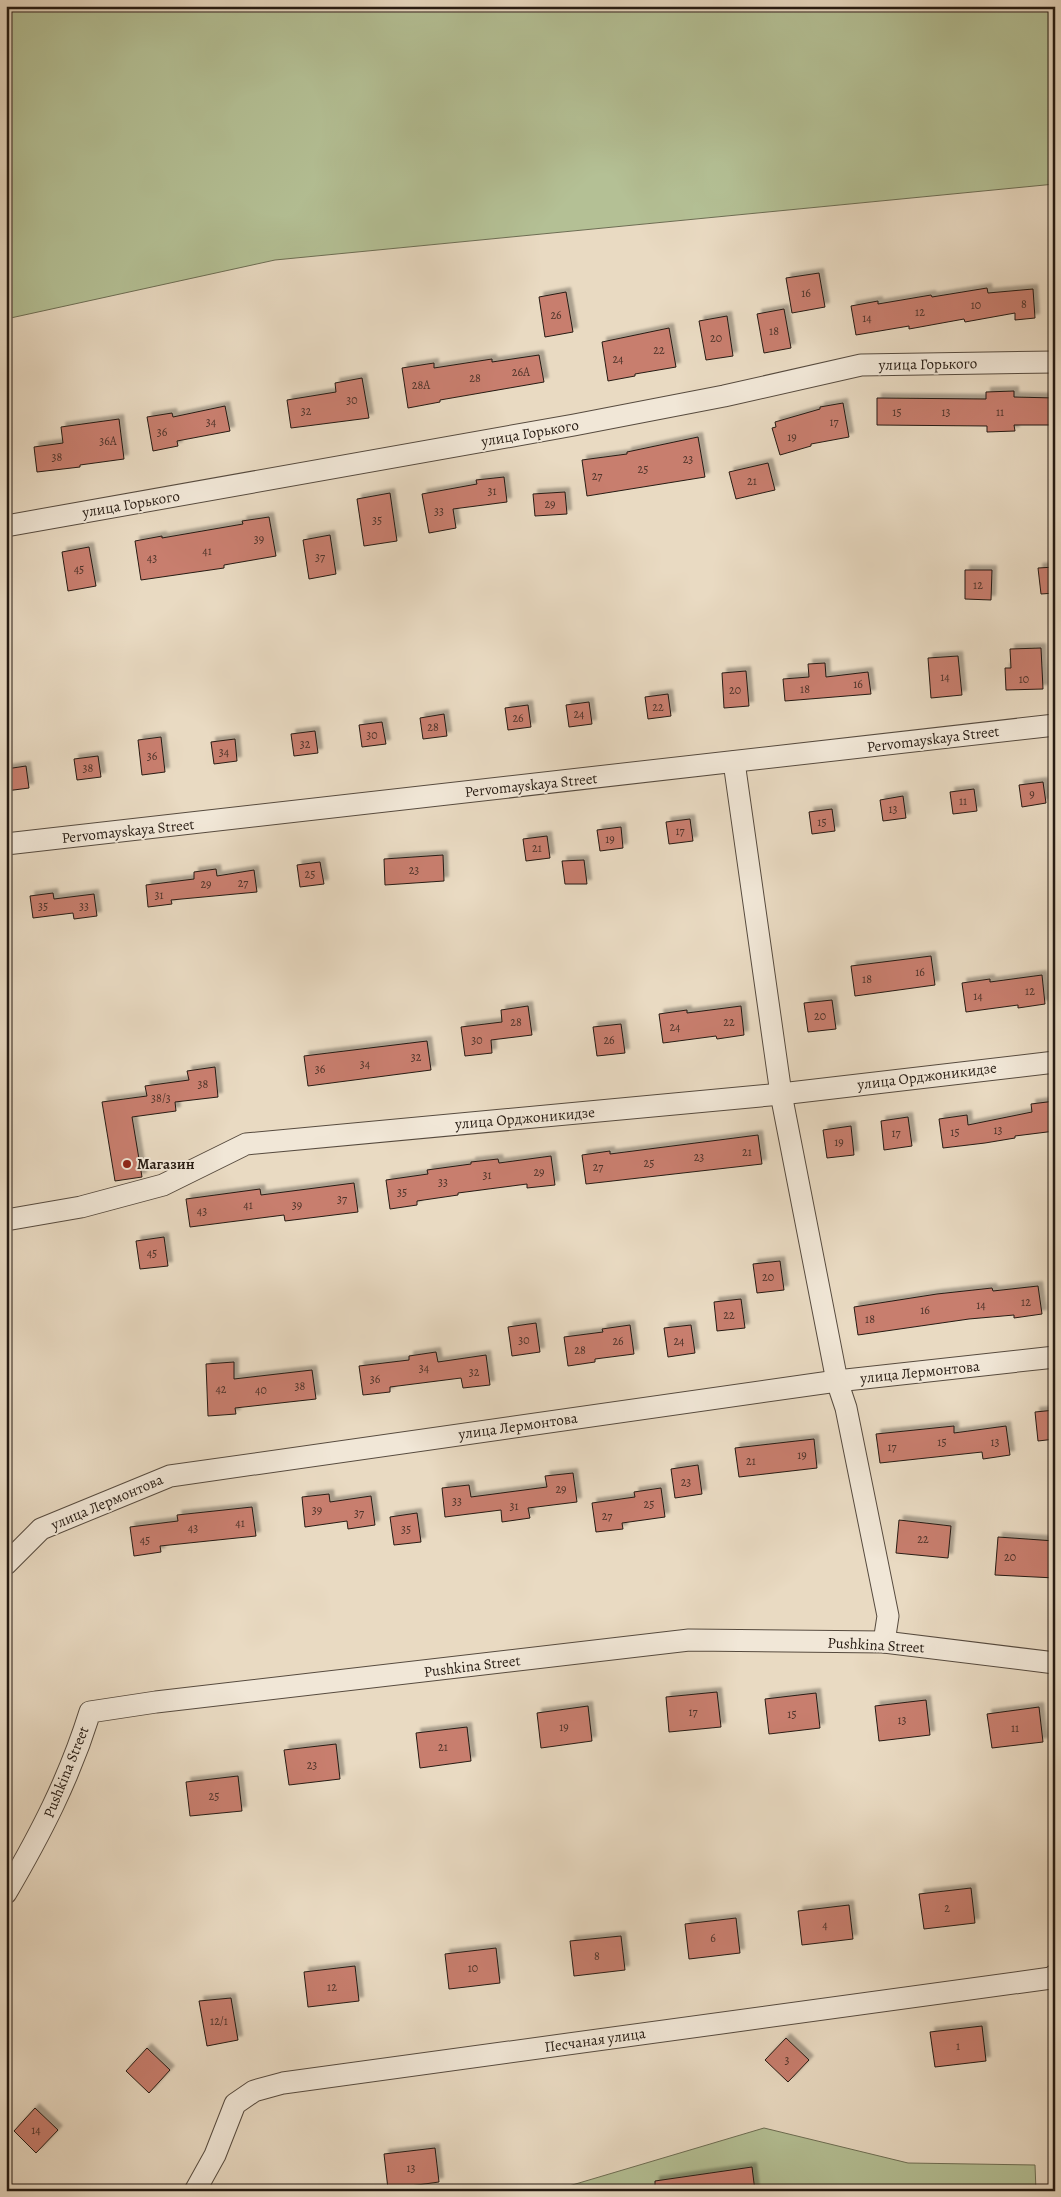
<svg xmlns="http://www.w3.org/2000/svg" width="1061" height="2197" viewBox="0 0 1061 2197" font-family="Alegreya,serif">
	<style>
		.green { fill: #b4c095; stroke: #6d6e54 }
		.building { fill: #c87e6e; stroke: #261b13; filter: url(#shadow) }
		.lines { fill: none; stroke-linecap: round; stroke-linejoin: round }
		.minor-casing { stroke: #574b3f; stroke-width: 23 }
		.minor { stroke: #f1e7d7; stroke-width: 21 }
		.poi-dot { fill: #8f2418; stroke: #f1e7d7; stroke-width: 2 }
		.labels { text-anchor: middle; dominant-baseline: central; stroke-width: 4; stroke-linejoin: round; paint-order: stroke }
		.number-label { font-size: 12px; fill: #4e342a }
		.street-label { font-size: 15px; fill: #261b13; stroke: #f1e7d7 }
		.poi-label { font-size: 15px; font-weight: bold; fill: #261b13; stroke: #f1e7d7; text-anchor: start }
	</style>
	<defs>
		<filter id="shadow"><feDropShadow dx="4.5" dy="-4.5" stdDeviation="1" flood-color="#0004"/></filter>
	</defs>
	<rect width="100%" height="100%" fill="#e9dac2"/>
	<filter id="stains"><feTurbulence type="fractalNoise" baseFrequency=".004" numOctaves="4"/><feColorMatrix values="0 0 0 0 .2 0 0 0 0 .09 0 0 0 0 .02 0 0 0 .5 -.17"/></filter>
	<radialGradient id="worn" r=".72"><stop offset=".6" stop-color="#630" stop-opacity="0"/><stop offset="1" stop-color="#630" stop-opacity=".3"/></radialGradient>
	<g class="green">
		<path d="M6,6h1049v178l-780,76 -269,59z"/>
		<path d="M764,2128l144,35 127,2 1,26h-484z"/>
	</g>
	<g class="building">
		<path d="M819,273l6,34 -33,6 -6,-35z"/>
		<path d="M987,288l1,5 45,-4 2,29 -20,2v-7l-50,9 -1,-3 -55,10v-3l-53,9 -5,-29 27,-5v3l53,-9 1,2z"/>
		<path d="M566,292l7,40 -28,5 -6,-40z"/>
		<path d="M784,309l7,39 -27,5 -7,-39z"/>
		<path d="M727,316l6,40 -27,4 -7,-39z"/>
		<path d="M669,328l7,39 -41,7v2l-27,5 -6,-39z"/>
		<path d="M539,355l5,27 -104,18v2l-32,6 -6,-40 32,-5v5l58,-9v3z"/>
		<path d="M362,378l7,40 -78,10 -4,-28 49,-8 -1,-9z"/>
		<path d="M1014,391v6l41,1v27h-41l1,6 -28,1v-6l-110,-1v-27l109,1v-7z"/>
		<path d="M843,403l6,34 -38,7v2l-31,9 -8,-27 4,-1 -1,-5 45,-13v-2z"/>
		<path d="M225,406l5,25 -53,10 1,5 -25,5 -6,-34 25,-4 1,4z"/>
		<path d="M119,419l5,40 -44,6v2l-43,5 -3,-25 29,-4 -2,-16z"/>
		<path d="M698,437l7,40 -118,19 -5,-36 45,-6v-2z"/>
		<path d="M768,463l7,27 -39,9 -7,-27z"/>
		<path d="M504,477l3,25 -54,7 3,19 -27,5 -7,-39 55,-10 -1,-4z"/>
		<path d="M565,492l2,22 -32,2 -2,-22z"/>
		<path d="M390,493l7,48 -33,5 -7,-47z"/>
		<path d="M269,517l7,39 -52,9v3l-83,12 -6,-39 27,-5v2l81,-14 -1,-3z"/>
		<path d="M330,535l6,39 -27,5 -6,-39z"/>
		<path d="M89,547l7,39 -28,5 -6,-39z"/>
		<path d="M1055,567v26l-14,1 -3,-26z"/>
		<path d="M965,570h27l-1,30 -26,-1z"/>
		<path d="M1041,648l2,41 -37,1 -1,-22h6l-1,-19z"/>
		<path d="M958,656l4,39 -31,3 -3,-40z"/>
		<path d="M825,663l1,14 42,-5 3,22 -86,7 -2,-22 26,-2 -1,-13z"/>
		<path d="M746,671l3,35 -25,2 -2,-35z"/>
		<path d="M668,694l3,22 -23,3 -3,-22z"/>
		<path d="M589,702l3,22 -23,3 -3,-22z"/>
		<path d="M528,705l3,22 -23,3 -3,-22z"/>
		<path d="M444,714l3,22 -24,3 -3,-21z"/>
		<path d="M382,722l4,22 -24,3 -3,-22z"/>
		<path d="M315,731l3,22 -24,3 -3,-22z"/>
		<path d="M161,737l4,35 -23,3 -4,-35z"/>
		<path d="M235,739l2,22 -23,3 -3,-22z"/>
		<path d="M98,756l3,21 -24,3 -3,-21z"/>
		<path d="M26,766l3,22 -23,3v-22z"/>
		<path d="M1043,782l3,21 -24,4 -3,-22z"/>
		<path d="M974,789l3,22 -24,3 -3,-22z"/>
		<path d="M903,796l3,22 -23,3 -3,-21z"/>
		<path d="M832,809l3,22 -23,3 -3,-22z"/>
		<path d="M690,819l3,22 -24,3 -3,-22z"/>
		<path d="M621,827l2,21 -23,3 -3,-21z"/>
		<path d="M547,836l3,22 -24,3 -3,-22z"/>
		<path d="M443,855l1,26 -59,4 -1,-26z"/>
		<path d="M584,860l3,24h-22l-3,-23z"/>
		<path d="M320,862l4,22 -24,3 -3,-22z"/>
		<path d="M216,869l1,7 37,-6 3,22 -86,8 1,4 -24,3 -2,-22 48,-6v-7z"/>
		<path d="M53,893l1,6 40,-5 3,22 -23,3 -1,-6 -40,5 -3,-22z"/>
		<path d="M931,956l4,29 -80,11 -4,-30z"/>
		<path d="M1042,975l3,29 -27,4v-3l-52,7 -4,-29 28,-4v3z"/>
		<path d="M832,1000l4,29 -28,3 -4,-29z"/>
		<path d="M528,1006l4,29 -41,5 1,13 -27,3 -4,-29 41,-5 -1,-12z"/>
		<path d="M741,1006l3,29 -27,4 -1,-3 -53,7 -4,-29 28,-4v3z"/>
		<path d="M621,1024l4,29 -28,3 -4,-29z"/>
		<path d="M427,1041l4,29 -123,16 -4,-30z"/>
		<path d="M215,1067l3,30 -43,5 1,9 -44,6 10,60 -27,4 -13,-79 45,-6 -2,-10 44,-6 -2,-9z"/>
		<path d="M1055,1101v30l-40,5v2l-30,5 -42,5 -4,-29 28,-4 1,10 64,-13 -1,-8z"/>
		<path d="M908,1117l4,29 -28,4 -3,-29z"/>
		<path d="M851,1126l3,29 -27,3 -4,-28z"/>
		<path d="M758,1135l4,29 -176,20 -4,-29 28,-4v3z"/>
		<path d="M551,1156l4,29 -28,3v-4l-69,9v2l-41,6v4l-27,4 -4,-29 42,-6 -1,-4 44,-6v-2l27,-3 1,4z"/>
		<path d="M354,1183l4,29 -73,9 -1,-6 -94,12 -4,-28 74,-10 1,6z"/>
		<path d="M164,1237l4,29 -28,3 -4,-28z"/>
		<path d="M780,1261l4,29 -27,3 -4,-29z"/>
		<path d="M1038,1286l4,28 -28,4v-3l-45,4 -111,16 -4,-28 83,-13 55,-6 1,3z"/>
		<path d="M741,1299l4,29 -28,3 -3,-29z"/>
		<path d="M536,1323l4,29 -28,4 -4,-29z"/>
		<path d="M630,1325l4,29 -39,5v3l-27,4 -4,-29 39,-5 -1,-3z"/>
		<path d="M691,1325l4,28 -27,4 -4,-29z"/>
		<path d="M436,1352l2,10 48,-7 4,30 -27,3 -2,-10 -71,9v5l-27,3 -4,-29 50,-6v-4z"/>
		<path d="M234,1362v17l78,-9 4,29 -81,9 1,6 -28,2 -2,-52z"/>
		<path d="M1055,1410v29l-17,2 -3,-29z"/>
		<path d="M954,1426v7l52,-7 4,29 -27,4 -1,-7 -102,11 -4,-29z"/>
		<path d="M814,1439l3,29 -78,9 -4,-29z"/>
		<path d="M698,1465l4,29 -27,4 -4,-29z"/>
		<path d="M573,1473l4,29 -49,6 2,10 -28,4 -1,-12 -56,7 -3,-29 27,-3 2,12 76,-10 -2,-11z"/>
		<path d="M661,1488l4,29 -43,6 1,6 -27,3 -4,-29 43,-6 -1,-5z"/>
		<path d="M329,1494l1,8 41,-6 4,29 -27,4 -1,-8 -42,6 -3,-30z"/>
		<path d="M252,1507l4,29 -96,10 1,6 -27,4 -4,-29 48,-6 -1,-6z"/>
		<path d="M417,1513l4,29 -27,3 -4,-28z"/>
		<path d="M899,1520l52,6 -3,32 -52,-5z"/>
		<path d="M998,1537l57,4v37l-60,-3z"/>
		<path d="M717,1692l4,35 -52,5 -3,-35z"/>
		<path d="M816,1693l4,35 -51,6 -4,-35z"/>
		<path d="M926,1700l4,35 -51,6 -4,-35z"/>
		<path d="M588,1706l4,35 -51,7 -4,-35z"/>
		<path d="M1039,1707l4,35 -51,6 -5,-34z"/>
		<path d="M467,1727l4,34 -51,7 -4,-35z"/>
		<path d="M336,1744l4,35 -51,6 -5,-35z"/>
		<path d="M238,1776l4,35 -52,5 -4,-34z"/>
		<path d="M971,1888l4,35 -51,6 -5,-35z"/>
		<path d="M849,1905l4,34 -51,6 -4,-34z"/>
		<path d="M736,1918l4,35 -51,6 -4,-35z"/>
		<path d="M621,1936l4,34 -51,6 -4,-35z"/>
		<path d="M496,1948l4,35 -51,6 -4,-35z"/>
		<path d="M355,1966l4,35 -51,6 -4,-35z"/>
		<path d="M231,1998l7,42 -31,6 -8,-45z"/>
		<path d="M982,2026l4,35 -51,6 -5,-35z"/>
		<path d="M786,2038l23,22 -21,22 -23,-22z"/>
		<path d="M147,2048l23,22 -21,23 -23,-22z"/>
		<path d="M35,2108l23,22 -22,23 -22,-22z"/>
		<path d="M435,2148l4,34 -51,7 -4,-35z"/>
		<path d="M752,2167l3,24h-100v-10z"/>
	</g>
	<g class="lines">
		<defs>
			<g id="minor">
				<path d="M6,526l568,-101 150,-29 137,-31 194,-3"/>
				<path d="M734,762l47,332 56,287 9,27 42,208 -4,26"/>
				<path d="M6,844l1049,-119"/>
				<path d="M6,1220l75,-13 82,-22 83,-41 535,-50 274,-32"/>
				<path d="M6,1564l35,-35 129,-53 667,-95 218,-24"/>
				<path d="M6,1893c35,-60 63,-114 84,-181l66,-10 533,-62 195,2 171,21"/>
				<path d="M195,2191l20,-36 20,-51 19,-13 29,-8 768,-105 4,-3"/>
			</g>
		</defs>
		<use href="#minor" class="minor-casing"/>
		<use href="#minor" class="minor"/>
	</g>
	<circle class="poi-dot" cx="127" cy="1164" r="5"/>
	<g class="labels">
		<g class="number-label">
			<text x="806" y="293">16</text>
			<text x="1024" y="304">8</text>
			<text x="976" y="305">10</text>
			<text x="920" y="312">12</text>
			<text x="556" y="315">26</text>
			<text x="867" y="318">14</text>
			<text x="774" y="331">18</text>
			<text x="716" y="338">20</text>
			<text x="659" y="350">22</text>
			<text x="618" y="359">24</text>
			<text x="521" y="372">26А</text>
			<text x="475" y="378">28</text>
			<text x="421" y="385">28А</text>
			<text x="352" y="400">30</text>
			<text x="306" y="411">32</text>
			<text x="897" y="412">15</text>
			<text x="946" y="412">13</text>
			<text x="1000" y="412">11</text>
			<text x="211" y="422">34</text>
			<text x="834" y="422">17</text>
			<text x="162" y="432">36</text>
			<text x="792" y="437">19</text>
			<text x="108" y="441">36А</text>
			<text x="57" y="457">38</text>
			<text x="688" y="459">23</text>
			<text x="643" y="469">25</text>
			<text x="597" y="476">27</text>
			<text x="752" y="481">21</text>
			<text x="492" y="491">31</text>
			<text x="550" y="504">29</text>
			<text x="439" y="511">33</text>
			<text x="377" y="520">35</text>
			<text x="259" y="539">39</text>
			<text x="207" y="551">41</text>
			<text x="320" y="557">37</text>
			<text x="152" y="558">43</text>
			<text x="79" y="569">45</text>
			<text x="978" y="585">12</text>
			<text x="945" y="677">14</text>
			<text x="1024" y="679">10</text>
			<text x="858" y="684">16</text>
			<text x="805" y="689">18</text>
			<text x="735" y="690">20</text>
			<text x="658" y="707">22</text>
			<text x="579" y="714">24</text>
			<text x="518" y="718">26</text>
			<text x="433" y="727">28</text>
			<text x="372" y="735">30</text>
			<text x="305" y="744">32</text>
			<text x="224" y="752">34</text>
			<text x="152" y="756">36</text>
			<text x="88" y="768">38</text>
			<text x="1032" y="794">9</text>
			<text x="963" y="801">11</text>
			<text x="893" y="809">13</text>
			<text x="822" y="822">15</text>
			<text x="680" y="831">17</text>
			<text x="610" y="839">19</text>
			<text x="537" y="848">21</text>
			<text x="414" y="870">23</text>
			<text x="310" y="874">25</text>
			<text x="243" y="883">27</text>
			<text x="206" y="884">29</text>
			<text x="159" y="895">31</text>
			<text x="43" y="906">35</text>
			<text x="84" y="906">33</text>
			<text x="920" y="972">16</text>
			<text x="867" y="979">18</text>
			<text x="1030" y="991">12</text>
			<text x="978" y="996">14</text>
			<text x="820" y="1016">20</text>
			<text x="516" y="1022">28</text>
			<text x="729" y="1022">22</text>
			<text x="675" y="1027">24</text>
			<text x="477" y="1040">30</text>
			<text x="609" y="1040">26</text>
			<text x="416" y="1057">32</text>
			<text x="365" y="1064">34</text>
			<text x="320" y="1069">36</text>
			<text x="203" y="1084">38</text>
			<text x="161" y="1098">38/3</text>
			<text x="998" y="1130">13</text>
			<text x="955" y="1132">15</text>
			<text x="896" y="1133">17</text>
			<text x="839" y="1142">19</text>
			<text x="747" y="1152">21</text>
			<text x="699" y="1157">23</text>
			<text x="649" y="1163">25</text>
			<text x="598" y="1167">27</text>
			<text x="539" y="1172">29</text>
			<text x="487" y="1175">31</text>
			<text x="443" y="1182">33</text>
			<text x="402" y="1192">35</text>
			<text x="342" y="1199">37</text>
			<text x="248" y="1205">41</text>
			<text x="297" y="1205">39</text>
			<text x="202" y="1211">43</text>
			<text x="152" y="1253">45</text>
			<text x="768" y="1277">20</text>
			<text x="1026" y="1302">12</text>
			<text x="981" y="1305">14</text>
			<text x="925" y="1310">16</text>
			<text x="729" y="1315">22</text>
			<text x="870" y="1319">18</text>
			<text x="524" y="1340">30</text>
			<text x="618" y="1341">26</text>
			<text x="679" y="1341">24</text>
			<text x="580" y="1350">28</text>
			<text x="424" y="1368">34</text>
			<text x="474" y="1372">32</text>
			<text x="375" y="1379">36</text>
			<text x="300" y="1386">38</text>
			<text x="221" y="1389">42</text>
			<text x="261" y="1390">40</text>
			<text x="942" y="1442">15</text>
			<text x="995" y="1442">13</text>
			<text x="892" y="1447">17</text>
			<text x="802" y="1455">19</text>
			<text x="751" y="1461">21</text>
			<text x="686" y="1482">23</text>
			<text x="561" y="1489">29</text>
			<text x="457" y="1501">33</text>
			<text x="649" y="1504">25</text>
			<text x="514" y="1506">31</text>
			<text x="317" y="1510">39</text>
			<text x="359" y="1513">37</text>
			<text x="607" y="1516">27</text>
			<text x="240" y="1523">41</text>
			<text x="193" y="1528">43</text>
			<text x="406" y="1529">35</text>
			<text x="923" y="1539">22</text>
			<text x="145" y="1540">45</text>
			<text x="1010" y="1557">20</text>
			<text x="693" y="1712">17</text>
			<text x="792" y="1714">15</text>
			<text x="902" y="1720">13</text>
			<text x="564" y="1727">19</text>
			<text x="1015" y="1728">11</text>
			<text x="443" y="1747">21</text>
			<text x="312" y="1765">23</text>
			<text x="214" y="1796">25</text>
			<text x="947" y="1908">2</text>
			<text x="825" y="1925">4</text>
			<text x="713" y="1938">6</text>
			<text x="597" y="1956">8</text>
			<text x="473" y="1968">10</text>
			<text x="332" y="1987">12</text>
			<text x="219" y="2021">12/1</text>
			<text x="958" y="2046">1</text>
			<text x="787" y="2060">3</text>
			<text x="36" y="2130">14</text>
			<text x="411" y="2168">13</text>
		</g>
		<g class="street-label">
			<text transform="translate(928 364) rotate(-1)">улица Горького</text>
			<text transform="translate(530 433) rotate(-10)">улица Горького</text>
			<text transform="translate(131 504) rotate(-10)">улица Горького</text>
			<text transform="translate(933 739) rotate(-7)">Pervomayskaya Street</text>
			<text transform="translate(531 785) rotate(-6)">Pervomayskaya Street</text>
			<text transform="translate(128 831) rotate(-6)">Pervomayskaya Street</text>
			<text transform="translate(927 1076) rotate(-7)">улица Орджоникидзе</text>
			<text transform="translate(525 1118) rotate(-5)">улица Орджоникидзе</text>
			<text transform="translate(920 1372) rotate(-6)">улица Лермонтова</text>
			<text transform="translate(518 1426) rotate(-8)">улица Лермонтова</text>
			<text transform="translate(107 1502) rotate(-23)">улица Лермонтова</text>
			<text transform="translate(876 1645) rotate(3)">Pushkina Street</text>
			<text transform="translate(472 1666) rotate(-7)">Pushkina Street</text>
			<text transform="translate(66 1772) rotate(-68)">Pushkina Street</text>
			<text transform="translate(595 2040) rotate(-8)">Песчаная улица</text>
		</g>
		<g class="poi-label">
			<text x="137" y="1164">Магазин</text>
		</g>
	</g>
	<rect width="1061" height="2197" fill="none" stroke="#e9dac2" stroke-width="25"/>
	<rect x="8" y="8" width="1046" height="2182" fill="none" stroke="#261b13" stroke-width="2.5"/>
	<rect x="12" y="12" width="1036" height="2172" fill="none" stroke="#261b13"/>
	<rect width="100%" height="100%" filter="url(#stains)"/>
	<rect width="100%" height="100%" fill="url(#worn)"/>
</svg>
